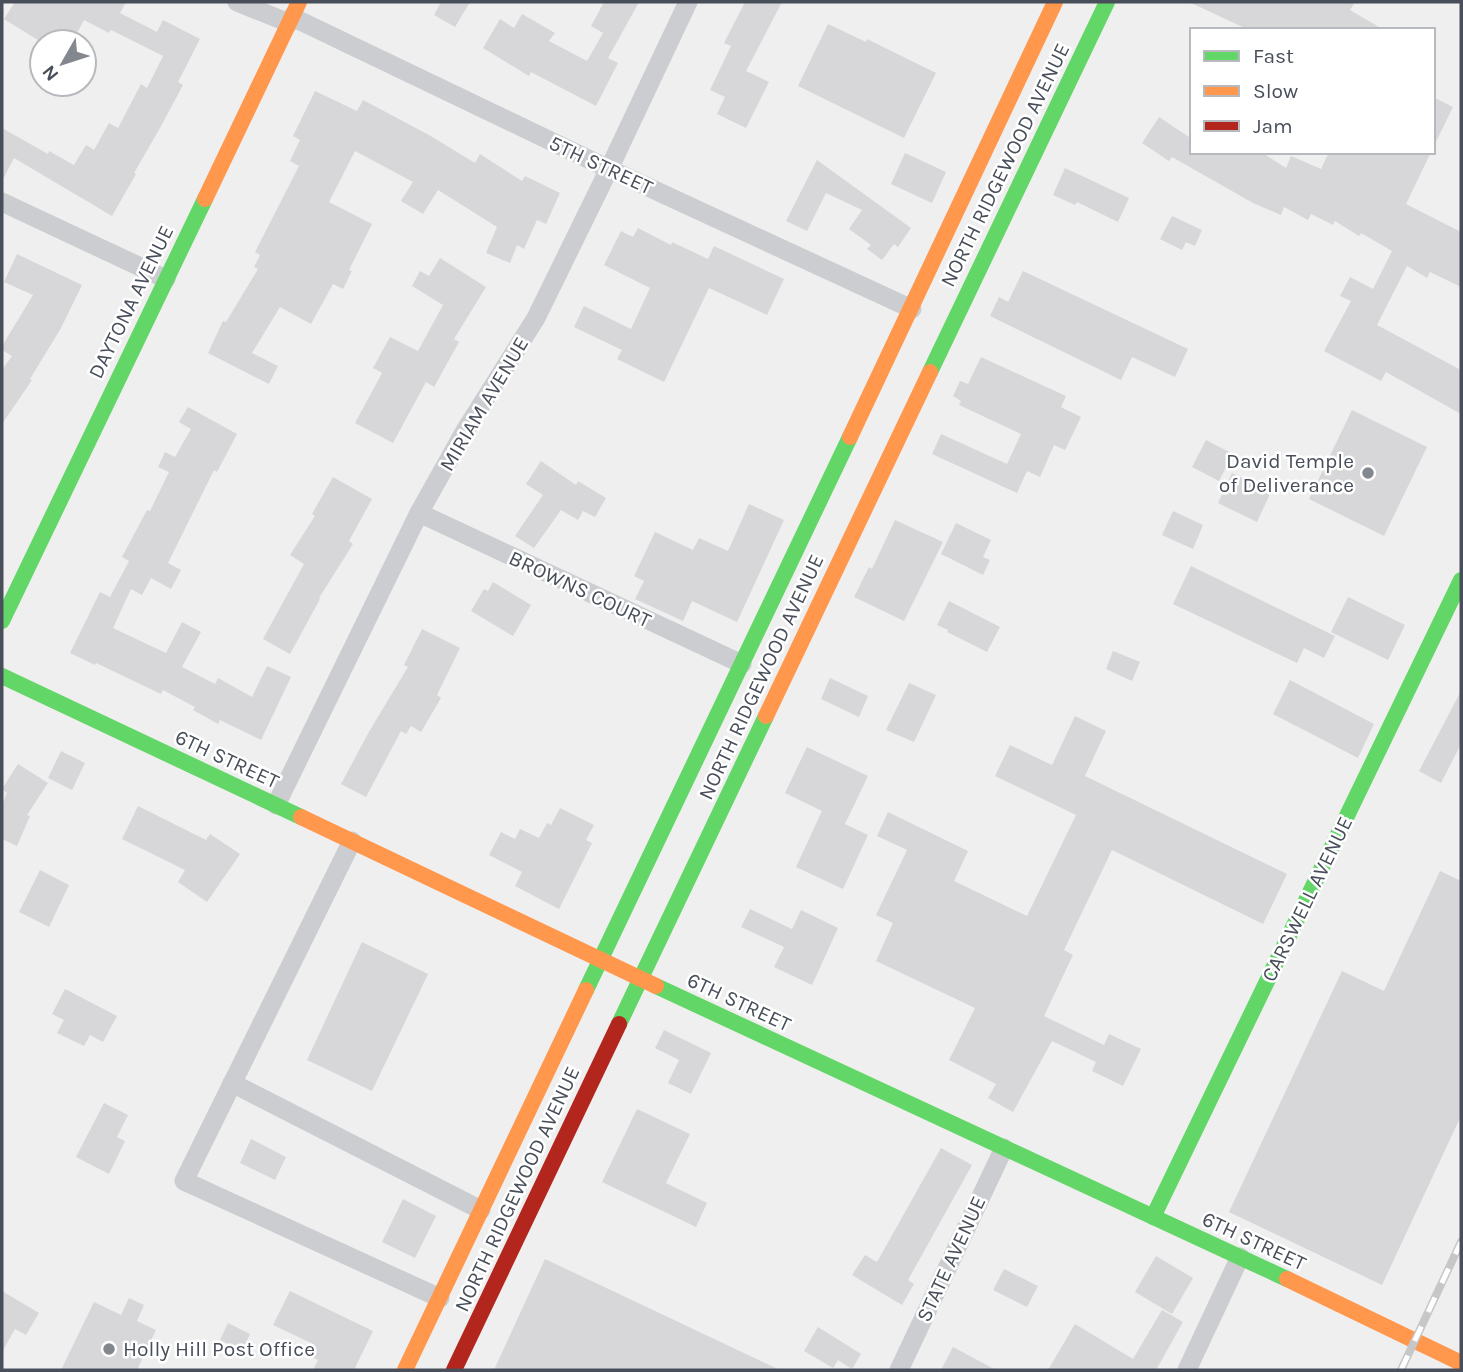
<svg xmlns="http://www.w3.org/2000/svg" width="1463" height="1372" viewBox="0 0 1463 1372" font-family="Karla,sans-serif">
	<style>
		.building { fill: #d7d7d9 }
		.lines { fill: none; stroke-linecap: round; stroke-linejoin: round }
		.street { stroke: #cbcdd0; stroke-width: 19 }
		.fast { stroke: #63d668; stroke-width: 16 }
		.slow { stroke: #ff974d; stroke-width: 16 }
		.jam { stroke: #b3261e; stroke-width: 16 }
		.rail-casing { stroke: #c6c7c9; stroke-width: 8 }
		.rail { stroke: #fff; stroke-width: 5; stroke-dasharray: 16; stroke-linecap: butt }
		.poi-dot { fill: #83878e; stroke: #fff; stroke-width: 2.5 }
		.labels { text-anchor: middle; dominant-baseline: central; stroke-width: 5; stroke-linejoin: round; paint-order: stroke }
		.street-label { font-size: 21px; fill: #484f5a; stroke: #fff }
		.poi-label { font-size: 21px; fill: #484f5a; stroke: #fff; text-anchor: end }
	</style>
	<rect width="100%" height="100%" fill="#f0efef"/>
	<g class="building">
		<path d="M15,2h111l-6,11 37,19 6,-12 37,19 -22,43 5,3 -23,43 -26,45 2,1 -24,42 -98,-58 -12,23v-53l46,26 1,-3 25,14 12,-20 8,5 15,-27 9,5 23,-44 6,4 16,-32 -52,-26 -2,3 -25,-13 -12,22h-31l-37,-23z"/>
		<path d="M441,2h29l-15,25 -21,-12z"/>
		<path d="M604,2h35l-31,56 10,5 -22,43 -65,-34 -2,4 -46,-28 17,-29 14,9 8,-14 33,19 -6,8 38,20 16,-28 -12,-7z"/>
		<path d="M745,2h37l-36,69 23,11 -23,46 -29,-14 8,-17 -15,-7 21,-44 -7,-3z"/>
		<path d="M1189,2h166l-5,8 34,20h-135z"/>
		<path d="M828,24l38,18 1,-3 69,34 -32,65 -106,-52z"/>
		<path d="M315,91l42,20 6,-11 66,35 46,28 5,-9 42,27 3,-5 35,17 -14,31 -9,-4 -13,29 -7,-4 -7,18 -24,-10 11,-26 -59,-37 -15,24 -22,-13 12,-19 -58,-31 -26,51 43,22 -23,46 3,1 -9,18 -10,-5 -22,40 -31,-17 -28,46 26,13 -9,18 -61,-31 15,-32 3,1 32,-53 -4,-2 6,-12 -5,-3 44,-86 -9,-5 10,-21 -7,-4z"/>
		<path d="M1433,97l20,10 -20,41z"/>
		<path d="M1159,117l33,22v13h69l25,16 5,-12 30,13 8,-17h102l-25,52 55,28v55l-31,-15 -3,6 -20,-12 -30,59 84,45v44l-75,-42 -5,9 -57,-30 27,-50 -11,-5 10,-19 23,12 19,-38 -31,-18 -2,3 -24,-15 -2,4 -22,-11 -3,6 -24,-13 -3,8 -28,-12 -81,-46 -3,4 -27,-18z"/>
		<path d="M905,153l41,19 -14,31 -41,-19z"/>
		<path d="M817,160l94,68 -13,19 -4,-3 -12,16 -15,-11 4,-4 -22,-16 13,-19 -36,-17 -19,38 -21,-10z"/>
		<path d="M1065,168l64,30 -11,24 -41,-20 -2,3 -22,-10z"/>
		<path d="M1172,216l30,14 -7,16 -9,-4 -4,8 -22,-11z"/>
		<path d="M638,228l33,17 1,-3 36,17 6,-13 70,33 -17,36 -58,-27 -45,94 -47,-23 5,-9 -48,-23 10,-21 47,23 19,-41 -46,-23 17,-34 12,6z"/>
		<path d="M17,254l65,31 -21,43 -31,51 2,1 -30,44v-54l10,-14 -10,-6v-4l31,-51 -29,-13z"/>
		<path d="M440,258l46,29 -32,52 5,3 -25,45 -8,-5 -33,61 -38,-20 27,-50 -9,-5 17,-31 28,14 25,-46 -31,-19 8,-15 9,5z"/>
		<path d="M1023,271l165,78 -13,28 -43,-20 -11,23 -131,-64 9,-19 9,5z"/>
		<path d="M981,357l85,39 -5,11 20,10 -16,33 -11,-5 -14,32 -13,-6 -10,22 -85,-39 9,-20 66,30 14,-30 -62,-29 2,-4 -8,-5 7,-15 8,3z"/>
		<path d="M188,407l49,27 -20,38 -3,-2 -46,93 13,7 -10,19 -20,-11 -9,17 -11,-6 -18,39 53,25 16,-31 19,10 -19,35 33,17 3,-6 34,19 15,-31 24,11 -30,63 -41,-20 -2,4 -25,-14 2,-3 -32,-17 -2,4 -65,-31 -1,2 -25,-12 30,-61 10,5 19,-36 -7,-4 25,-47 3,1 19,-39 -11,-5 7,-15 10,5 16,-28 -12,-7z"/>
		<path d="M1352,410l75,37 -43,89 -75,-37z"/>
		<path d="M1206,440l27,14 -14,27 -27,-14z"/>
		<path d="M541,461l35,24 2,-4 28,17 -11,19 -12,-6 -5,9 -17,-10 -27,38 -19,-12 28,-41 -17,-11z"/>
		<path d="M1232,473l39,19 -14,30 -39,-19z"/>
		<path d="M333,477l39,22 -23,42 4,3 -34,54 1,1 -30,55 -27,-15 41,-75 -14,-9 25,-39 -3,-2z"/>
		<path d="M749,504l35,16 -47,102 -45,-21 -9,20 -48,-22 9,-18 -10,-5 21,-44 38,18 6,-12 29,13z"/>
		<path d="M1173,511l30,14 -10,24 -31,-14z"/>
		<path d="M895,520l48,22 -39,79 -50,-24 15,-30 3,2z"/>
		<path d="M956,523l35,17 -8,17 7,3 -7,15 -42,-21z"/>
		<path d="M1191,566l144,70 -11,22 -20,-10 -7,15 -124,-59z"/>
		<path d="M493,582l38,23 -18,31 -42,-25 13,-22 4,2z"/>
		<path d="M1348,597l57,28 -17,35 -57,-28z"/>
		<path d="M949,601l51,26 -13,25 -40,-20 1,-2 -11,-5z"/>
		<path d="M422,629l38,19 -23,47 4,3 -20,34 -10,-6 -5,8 -5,-3 -35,66 -25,-13 29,-54 38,-63 -4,-2z"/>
		<path d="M1113,651l27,11 -8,19 -26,-12z"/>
		<path d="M830,678l38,18 -9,21 -38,-18z"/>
		<path d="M1290,680l84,44 -16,34 -85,-44z"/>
		<path d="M909,683l27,12 -22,47 -28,-12z"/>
		<path d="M1461,691v53l-20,39 -22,-12z"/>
		<path d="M1075,716l31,15 -21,45 202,98 -24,50 -151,-74 -48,100 9,5 -29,61 60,29 5,-11 32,15 -18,37 -31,-15 4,-9 -44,-21 -39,71 -25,-14 8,-14 -47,-24 26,-52 -99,-47 17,-38 -17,-8 31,-65 -30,-14 11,-24 80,39 -14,30 73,35 49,-101 -81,-39 15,-31 42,20z"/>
		<path d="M807,747l61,29 -23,48 23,11 -25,54 -47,-22 26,-56 -37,-18z"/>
		<path d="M61,751l24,12 -13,27 -24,-12z"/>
		<path d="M18,764l30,19 -21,32 3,1 -13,30 -15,-7v-34l5,-12 -5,-4z"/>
		<path d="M138,806l68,34 4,-6 30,20 -33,48 -29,-20 7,-12 -63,-31z"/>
		<path d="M560,808l34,17 -8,15 6,3 -33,66 -44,-23 7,-14 -33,-17 12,-23 14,7 5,-10 19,9 8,-15 4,2z"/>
		<path d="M40,870l29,15 -20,42 -30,-15z"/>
		<path d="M1440,871l21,10v235l-79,169 -153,-73 113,-241 42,20z"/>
		<path d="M750,909l42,20 9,-19 37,18 -26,57 -38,-18 10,-20 -43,-20z"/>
		<path d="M362,942l66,32 -56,117 -65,-31z"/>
		<path d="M65,989l52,27 -14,26 -13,-7 -6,11 -27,-13 7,-13 -12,-6z"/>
		<path d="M664,1030l47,23 -20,41 -23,-11 11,-23 -24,-12z"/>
		<path d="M104,1103l24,12 -11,22 8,4 -16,33 -33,-17z"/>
		<path d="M637,1109l53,25 -24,49 41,20 -11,24 -94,-45z"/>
		<path d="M251,1139l35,18 -11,23 -35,-17z"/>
		<path d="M941,1148l31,17 -64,115 6,4 -12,21 -50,-30 13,-20 12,7z"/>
		<path d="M403,1199l33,17 -21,42 -33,-16z"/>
		<path d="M1156,1256l37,22 -21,36 -37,-22z"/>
		<path d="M545,1259l235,111h-286z"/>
		<path d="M1004,1269l34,17 -11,21 -34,-17z"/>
		<path d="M2,1291l37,22 -13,22 -11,-6 -13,23z"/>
		<path d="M290,1291l83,40 -19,39h-41l5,-10 -8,-4 5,-11 -42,-20z"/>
		<path d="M129,1298l15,7 -7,16 19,9 -19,40h-76l33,-68 27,13z"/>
		<path d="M1162,1310l21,12 -27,48h-108l27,-46 58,35z"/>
		<path d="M228,1323l22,11 -8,17 -22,-11z"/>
		<path d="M818,1327l43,27 -9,15 -14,-9 -5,8 -29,-17z"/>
		<path d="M953,1347l43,23h-55z"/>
	</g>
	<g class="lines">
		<g class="street">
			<path d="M237,2l52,21"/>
			<path d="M292,17l317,152 303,140"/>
			<path d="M2,202l164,77"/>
			<path d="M419,513l323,151"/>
			<path d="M276,805l143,-292 47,-84 70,-111 73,-149 79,-167"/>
			<path d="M352,841l-168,340 256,117"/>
			<path d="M232,1083l249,127"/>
			<path d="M899,1370l105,-222"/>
			<path d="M1187,1370l53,-113"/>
		</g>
		<g class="fast">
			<path d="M930,372l177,-370"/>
			<path d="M2,621l203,-422"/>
			<path d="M2,676l299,141"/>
			<path d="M656,986l631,293"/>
			<path d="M586,990l264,-553"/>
			<path d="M619,1024l147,-308"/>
			<path d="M1153,1217l308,-637"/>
		</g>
		<g class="slow">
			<path d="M205,199l94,-197"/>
			<path d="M850,437l205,-435"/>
			<path d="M766,716l164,-344"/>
			<path d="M301,817l355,169"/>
			<path d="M1287,1279l174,84"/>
			<path d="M405,1370l181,-380"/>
		</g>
		<path class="jam" d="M454,1370l165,-346"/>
		<defs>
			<path id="rail" d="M1401,1370l60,-128"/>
		</defs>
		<use href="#rail" class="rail-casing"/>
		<use href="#rail" class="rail"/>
	</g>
	<g class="poi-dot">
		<circle cx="1368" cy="473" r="7"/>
		<circle cx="109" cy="1349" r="7"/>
	</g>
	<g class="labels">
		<g class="street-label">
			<text transform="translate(601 165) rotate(25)">5TH STREET</text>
			<text transform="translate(1005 165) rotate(-64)">NORTH RIDGEWOOD AVENUE</text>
			<text transform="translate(131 302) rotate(-64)">DAYTONA AVENUE</text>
			<text transform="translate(484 404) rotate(-59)">MIRIAM AVENUE</text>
			<text transform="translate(580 589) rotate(25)">BROWNS COURT</text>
			<text transform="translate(761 677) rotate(-65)">NORTH RIDGEWOOD AVENUE</text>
			<text transform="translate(227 759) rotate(25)">6TH STREET</text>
			<text transform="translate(1307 899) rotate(-64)">CARSWELL AVENUE</text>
			<text transform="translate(739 1002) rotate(25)">6TH STREET</text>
			<text transform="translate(517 1189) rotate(-65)">NORTH RIDGEWOOD AVENUE</text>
			<text transform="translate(1254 1241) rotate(25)">6TH STREET</text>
			<text transform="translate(951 1259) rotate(-65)">STATE AVENUE</text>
		</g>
		<g class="poi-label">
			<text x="1354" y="461">David Temple<tspan x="1354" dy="24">of Deliverance</tspan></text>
			<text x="123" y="1349" text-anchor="start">Holly Hill Post Office</text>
		</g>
	</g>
	<rect width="1463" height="1372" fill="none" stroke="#484f5a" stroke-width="7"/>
	<rect x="1190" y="28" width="245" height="126" fill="#ffffff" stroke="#b6b9bd" stroke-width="2"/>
	<rect x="1204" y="51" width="35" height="10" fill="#63d668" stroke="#b6b9bd" stroke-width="2"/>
	<text x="1253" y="63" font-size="21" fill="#484f5a">Fast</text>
	<rect x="1204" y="86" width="35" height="10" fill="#ff974d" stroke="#b6b9bd" stroke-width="2"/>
	<text x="1253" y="98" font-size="21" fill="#484f5a">Slow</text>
	<rect x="1204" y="121" width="35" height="10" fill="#b3261e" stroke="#b6b9bd" stroke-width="2"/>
	<text x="1253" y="133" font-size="21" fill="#484f5a">Jam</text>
	<g transform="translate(63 63) rotate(231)"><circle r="33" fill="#ffffff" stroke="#b6b9bd" stroke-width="2"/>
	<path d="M0-5L12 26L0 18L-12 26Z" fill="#83878e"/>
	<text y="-10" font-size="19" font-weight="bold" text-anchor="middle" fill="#484f5a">N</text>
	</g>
</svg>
